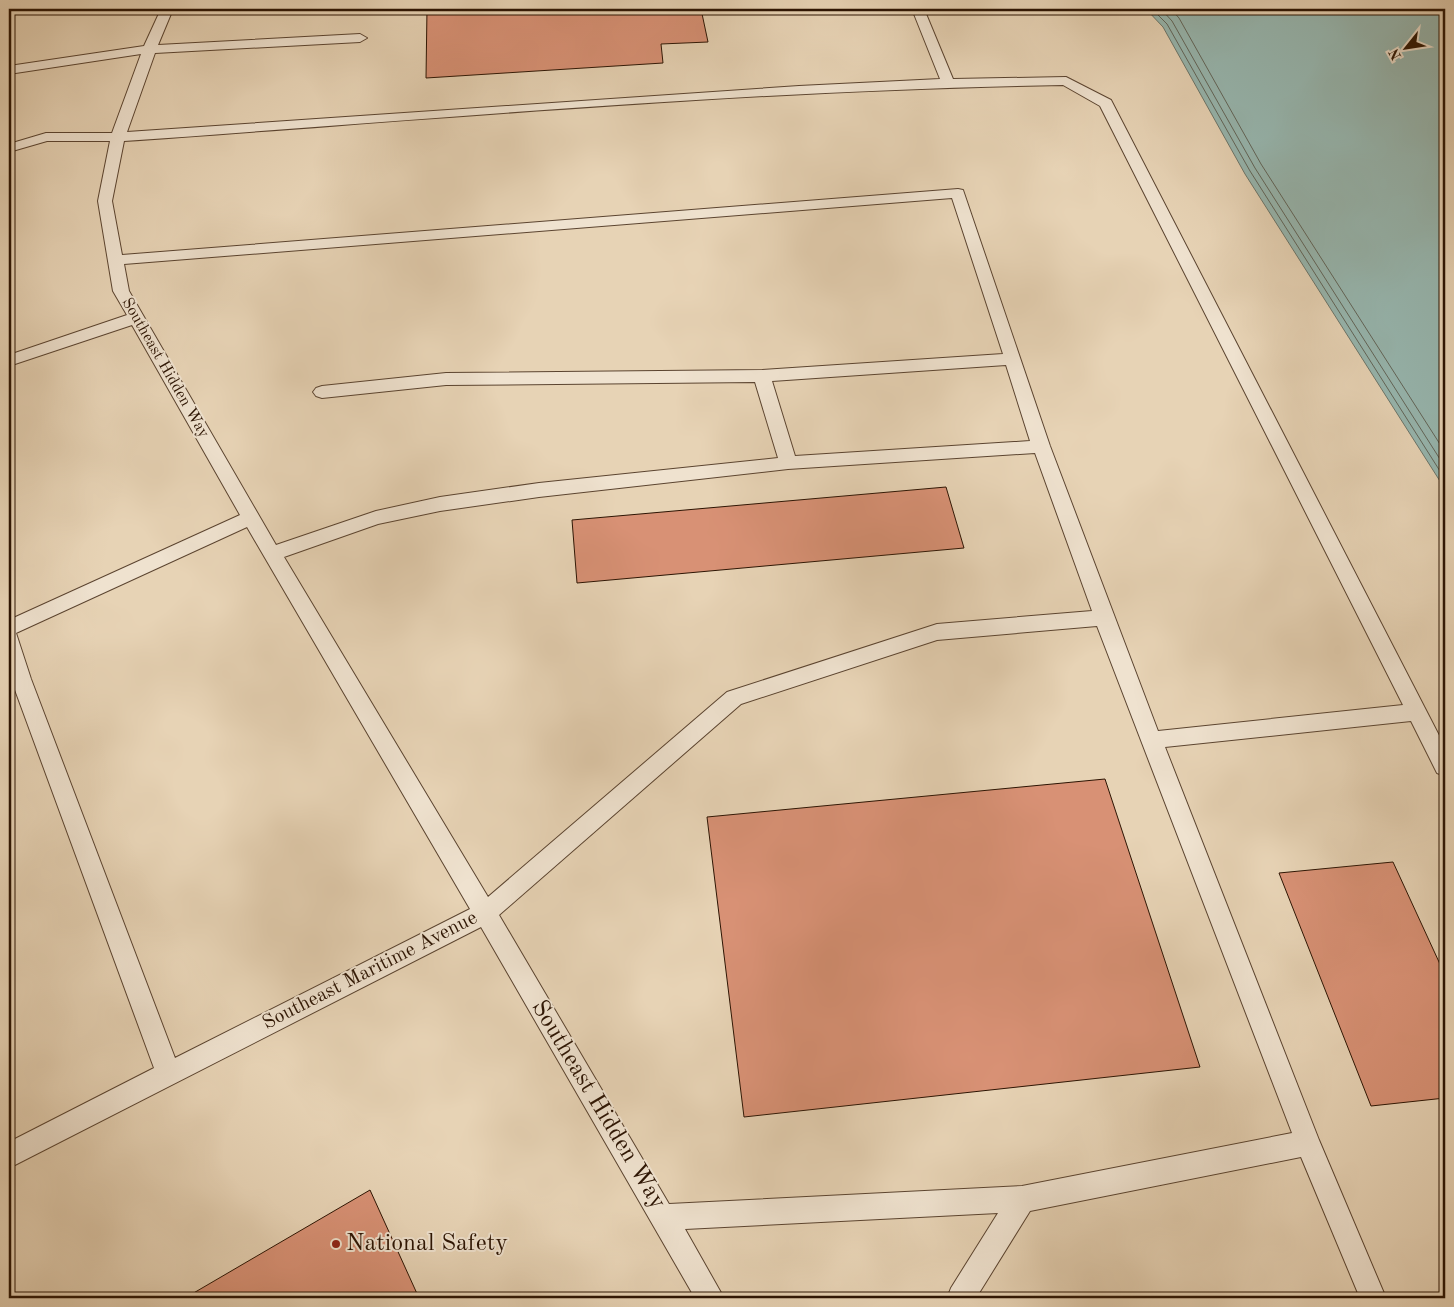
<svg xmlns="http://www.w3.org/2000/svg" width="1454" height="1307" viewBox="0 0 1454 1307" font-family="'Old Standard TT',serif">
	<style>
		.water { fill: #97b7b0; stroke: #6c766b }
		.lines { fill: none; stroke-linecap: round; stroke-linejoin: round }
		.shore { stroke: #62665a; stroke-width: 1 }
		.building { fill: #d89175; stroke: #2c1403 }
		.service-casing { stroke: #5b4430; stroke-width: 2 }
		.service { fill: #efe2cf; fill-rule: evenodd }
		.poi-dot { fill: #8f2418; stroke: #efe2cf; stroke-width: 2 }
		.labels { text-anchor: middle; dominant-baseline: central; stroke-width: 4; stroke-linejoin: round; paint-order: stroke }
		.far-street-label { font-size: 16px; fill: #2c1403; stroke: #efe2cf }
		.street-label { font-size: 20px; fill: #2c1403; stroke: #efe2cf }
		.near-street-label { font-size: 24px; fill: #2c1403; stroke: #efe2cf }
		.near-poi-label { font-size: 24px; fill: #2c1403; stroke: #efe2cf; text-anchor: start }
	</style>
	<rect width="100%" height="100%" fill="#e7d3b5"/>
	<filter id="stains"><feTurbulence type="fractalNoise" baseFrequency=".004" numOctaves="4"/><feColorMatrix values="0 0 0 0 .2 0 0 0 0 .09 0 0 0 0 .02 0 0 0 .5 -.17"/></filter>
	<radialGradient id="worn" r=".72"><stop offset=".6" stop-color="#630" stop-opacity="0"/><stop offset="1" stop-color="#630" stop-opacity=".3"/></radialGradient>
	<path class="water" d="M1146,9h299v480l-200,-315 -82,-147z"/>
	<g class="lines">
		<g class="shore">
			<path d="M1152,9l15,15 83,147 195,308"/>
			<path d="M1161,9l11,12 83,147 190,299"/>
			<path d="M1171,9l8,9 82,146 184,288"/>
		</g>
	</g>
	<g class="building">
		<path d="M427,9h274l7,33 -47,2 2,19 -237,15z"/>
		<path d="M943,9h24l1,2 -23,2z"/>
		<path d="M1011,9h46l-45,3z"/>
		<path d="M946,487l18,61 -387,35 -5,-63z"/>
		<path d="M1105,779l95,288 -456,50 -37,-300z"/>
		<path d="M1393,862l52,113v123l-74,8 -92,-233z"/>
		<path d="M370,1190l49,108h-234z"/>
	</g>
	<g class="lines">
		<defs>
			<path id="service" d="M161,9h12l-15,36 202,-11 7,4 -7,4 -205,11 -28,79 672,-46 141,-7 -28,-70h12l29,70 113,-2 45,23 334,647v29l-8,-3 -26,-52 -246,26 154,393 67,158h-26l-59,-141 -271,54 -54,87h-29l4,-10 47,-75 -313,16 39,69h-29l-214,-371 -472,241v-26l145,-74 -143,-389 -2,-7v-52l231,-105 -108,-190 -123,41v-11l118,-40 -14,-24 -15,-90 12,-60h-63l-38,11v-8l37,-11h66l29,-79 -132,20v-8l135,-20zM1063,85l37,21 303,599 -245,26 -108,-285 -87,-256 -5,-1 -836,66 -10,-54 12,-60c313,-22 626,-51 939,-56zM952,198l51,156 -241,16 -316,3 -124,13 -6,2 -3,4 3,4 6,2 124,-13 309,-3 23,76 -239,25 -99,14 -64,14 -100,34 -147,-254 -5,-27zM1006,365l24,76 -235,15 -23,-75zM1035,453l57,158 -155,13 -210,68 -239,205 -204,-340 94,-33 62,-13 99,-14 249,-28zM247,527l223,382 -295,149 -144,-379 -15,-46zM1097,626l195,507 -270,53 -353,18 -170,-289 242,-211 196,-64z"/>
		</defs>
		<use href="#service" class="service-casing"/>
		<use href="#service" class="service"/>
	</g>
	<circle class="poi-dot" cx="336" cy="1244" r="5"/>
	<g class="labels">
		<g class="far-street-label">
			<text transform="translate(165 368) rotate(60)">Southeast Hidden Way</text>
		</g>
		<g class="street-label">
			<text transform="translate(370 971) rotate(-27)">Southeast Maritime Avenue</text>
		</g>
		<g class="near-street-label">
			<text transform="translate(598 1105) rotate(59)">Southeast Hidden Way</text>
		</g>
		<g class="near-poi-label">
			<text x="346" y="1244">National Safety</text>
		</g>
	</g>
	<rect width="1454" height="1307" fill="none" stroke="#e7d3b5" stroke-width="30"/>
	<rect x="10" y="10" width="1434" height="1287" fill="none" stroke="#2c1403" stroke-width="2.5"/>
	<rect x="15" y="15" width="1424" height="1277" fill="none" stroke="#2c1403"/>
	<g transform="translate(1406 48) rotate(240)" stroke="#efe2cf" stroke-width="4" paint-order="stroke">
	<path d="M0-4L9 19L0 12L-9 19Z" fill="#2c1403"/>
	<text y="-8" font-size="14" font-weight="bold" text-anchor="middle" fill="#2c1403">N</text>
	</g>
	<rect width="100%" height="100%" filter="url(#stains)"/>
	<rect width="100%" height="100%" fill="url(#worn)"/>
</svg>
